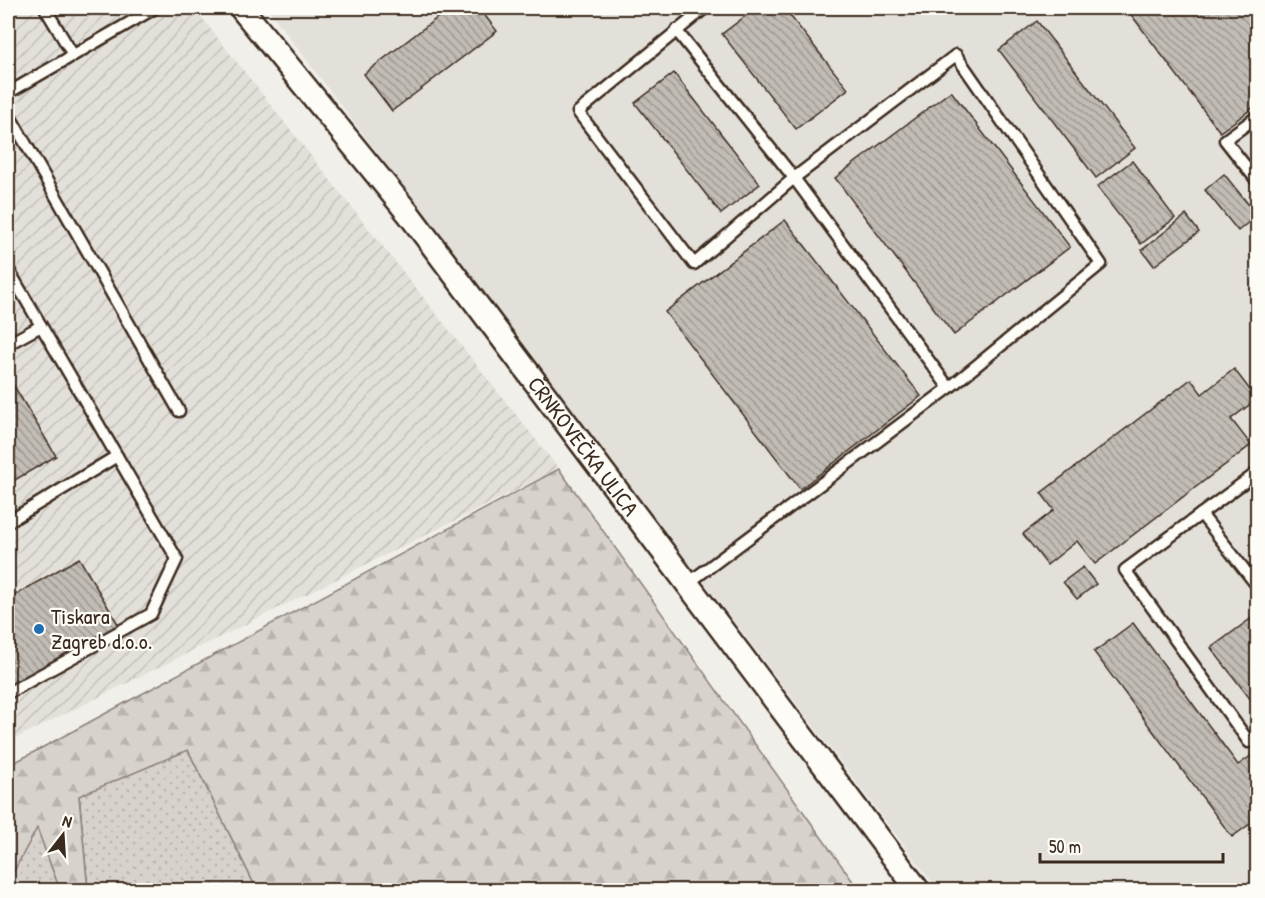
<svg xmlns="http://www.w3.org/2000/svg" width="1265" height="898" viewBox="0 0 1265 898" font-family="'Patrick Hand',sans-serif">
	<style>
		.built { fill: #e3e0da }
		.industrial { fill: url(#industrial-furrows) }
		.grass { fill: url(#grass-dots); stroke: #897e75; stroke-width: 1.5 }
		.forest { fill: url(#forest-firs); stroke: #897e75; stroke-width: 1.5 }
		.building { fill: url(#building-back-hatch); stroke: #3b2a1e; stroke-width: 1.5 }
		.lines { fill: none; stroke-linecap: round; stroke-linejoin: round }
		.lane-casing { stroke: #3b2a1e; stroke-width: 15 }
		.street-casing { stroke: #3b2a1e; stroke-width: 27 }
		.lane { stroke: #fdfcf7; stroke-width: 10 }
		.street { stroke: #fdfcf7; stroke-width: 22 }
		.poi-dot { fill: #1f6fb2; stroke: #fdfcf7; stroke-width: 2 }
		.labels { text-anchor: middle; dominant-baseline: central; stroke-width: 4.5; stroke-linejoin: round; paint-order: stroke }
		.street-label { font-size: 22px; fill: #3b2a1e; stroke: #fdfcf7 }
		.poi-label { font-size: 22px; fill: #3b2a1e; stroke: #fdfcf7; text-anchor: start }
	</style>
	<defs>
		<pattern id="industrial-furrows" width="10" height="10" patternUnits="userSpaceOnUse" patternTransform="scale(1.5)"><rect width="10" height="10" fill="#e3e0da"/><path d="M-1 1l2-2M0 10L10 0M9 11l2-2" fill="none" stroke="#c4c0bb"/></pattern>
		<pattern id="grass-dots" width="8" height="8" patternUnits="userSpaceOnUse" patternTransform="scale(1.5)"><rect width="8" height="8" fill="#d7d2cc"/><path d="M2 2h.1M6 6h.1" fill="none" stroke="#b9b4af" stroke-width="1.8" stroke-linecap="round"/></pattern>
		<pattern id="forest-firs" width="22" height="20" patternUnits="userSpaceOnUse" patternTransform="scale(1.5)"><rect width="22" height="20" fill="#d7d2cc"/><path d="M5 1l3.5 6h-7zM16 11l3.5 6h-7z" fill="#b9b4af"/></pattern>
		<pattern id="building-back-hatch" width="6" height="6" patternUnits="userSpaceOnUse" patternTransform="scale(1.5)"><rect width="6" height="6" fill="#c1bcb4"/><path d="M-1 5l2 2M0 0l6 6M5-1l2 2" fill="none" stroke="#9e9992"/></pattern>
	</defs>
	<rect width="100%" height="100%" fill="#f1efea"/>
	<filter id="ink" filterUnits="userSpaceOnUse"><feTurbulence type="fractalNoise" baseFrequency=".0167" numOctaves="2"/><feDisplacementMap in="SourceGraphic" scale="12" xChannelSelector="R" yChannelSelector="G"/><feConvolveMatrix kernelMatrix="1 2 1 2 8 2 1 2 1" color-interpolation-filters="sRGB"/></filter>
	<g filter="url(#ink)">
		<path class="built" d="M267,8h990v882h-319z"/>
		<path class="industrial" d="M8,8h186l365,461 -551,273z"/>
		<g class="grass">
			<path d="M188,750l69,140h-169l-9,-95z"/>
			<path d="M37,827l23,63h-52v-8z"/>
		</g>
		<path class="forest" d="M559,469l300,421h-602l-69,-140 -109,46 9,94h-28l-23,-62 -29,54v-116z"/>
		<g class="building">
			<path d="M450,8h29l18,23 -105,80 -28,-37z"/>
			<path d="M756,8h28l64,81 -52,40 -74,-95z"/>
			<path d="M1126,8h132v96l-38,28z"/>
			<path d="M1037,21l98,127 -39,30 -97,-128z"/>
			<path d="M674,73l86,111 -39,30 -86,-111z"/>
			<path d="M951,91l119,156 -116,88 -119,-157z"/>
			<path d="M1132,161l43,57 -34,26 -44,-57z"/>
			<path d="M1224,174l33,41 -19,16 -33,-41z"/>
			<path d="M1186,215l13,17 -45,34 -12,-16z"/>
			<path d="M785,220l136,176 -121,93 -135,-177z"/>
			<path d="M1234,369l23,30 -26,20 20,26 -156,119 -18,-23 -30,24 -24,-31 31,-24 -13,-17 150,-114 11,15z"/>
			<path d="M11,381l45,75 -48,28v-101z"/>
			<path d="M79,558l42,71 -113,66v-96z"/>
			<path d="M1083,567l13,17 -19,15 -14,-17z"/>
			<path d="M1253,617l5,7v85l-47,-61z"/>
			<path d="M1133,623l105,142 20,-14v67l-26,19 -138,-185z"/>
		</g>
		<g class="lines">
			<defs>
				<g id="lane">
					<path d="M45,8l28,47"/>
					<path d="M676,30l118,148 162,-123 145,209 -152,124"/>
					<path d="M8,93l147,-85"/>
					<path d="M8,113l171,298"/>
					<path d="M1258,116l-33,24 33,42"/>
					<path d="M8,269l169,290 -26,55 -143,79"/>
					<path d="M8,344l33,-18"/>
					<path d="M1201,514l57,73"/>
					<path d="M8,522l109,-66"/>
					<path d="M687,584l262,-196 -155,-210 -100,86 -116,-152 127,-104"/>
					<path d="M1249,742l-124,-172 133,-98"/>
				</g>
				<g id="street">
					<path id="s1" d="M241,8l167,205 510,677"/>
				</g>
			</defs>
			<use href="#lane" class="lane-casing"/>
			<use href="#street" class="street-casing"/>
			<use href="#lane" class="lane"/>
			<use href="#street" class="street"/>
		</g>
	</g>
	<circle class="poi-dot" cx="39" cy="629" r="6"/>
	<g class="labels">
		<g class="street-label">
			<text stroke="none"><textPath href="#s1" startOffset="556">ČRNKOVEČKA ULICA</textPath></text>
		</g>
		<g class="poi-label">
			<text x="51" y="616">Tiskara<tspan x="51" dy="25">Zagreb d.o.o.</tspan></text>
		</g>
	</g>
	<rect width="1265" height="898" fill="none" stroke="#fdfcf7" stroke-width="30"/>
	<rect x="15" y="15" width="1235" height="868" fill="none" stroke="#3b2a1e" stroke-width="2" filter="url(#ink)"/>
	<g transform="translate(63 835) rotate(17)" stroke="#fdfcf7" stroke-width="4.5" paint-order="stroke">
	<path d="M0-4.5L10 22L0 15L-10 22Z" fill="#3b2a1e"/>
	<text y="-9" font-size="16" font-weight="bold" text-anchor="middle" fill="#3b2a1e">N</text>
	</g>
	<path d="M1040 853v9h183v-9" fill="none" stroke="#3b2a1e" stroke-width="3"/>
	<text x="1049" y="853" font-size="18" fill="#3b2a1e" stroke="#fdfcf7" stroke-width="4.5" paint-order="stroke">50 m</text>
</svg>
